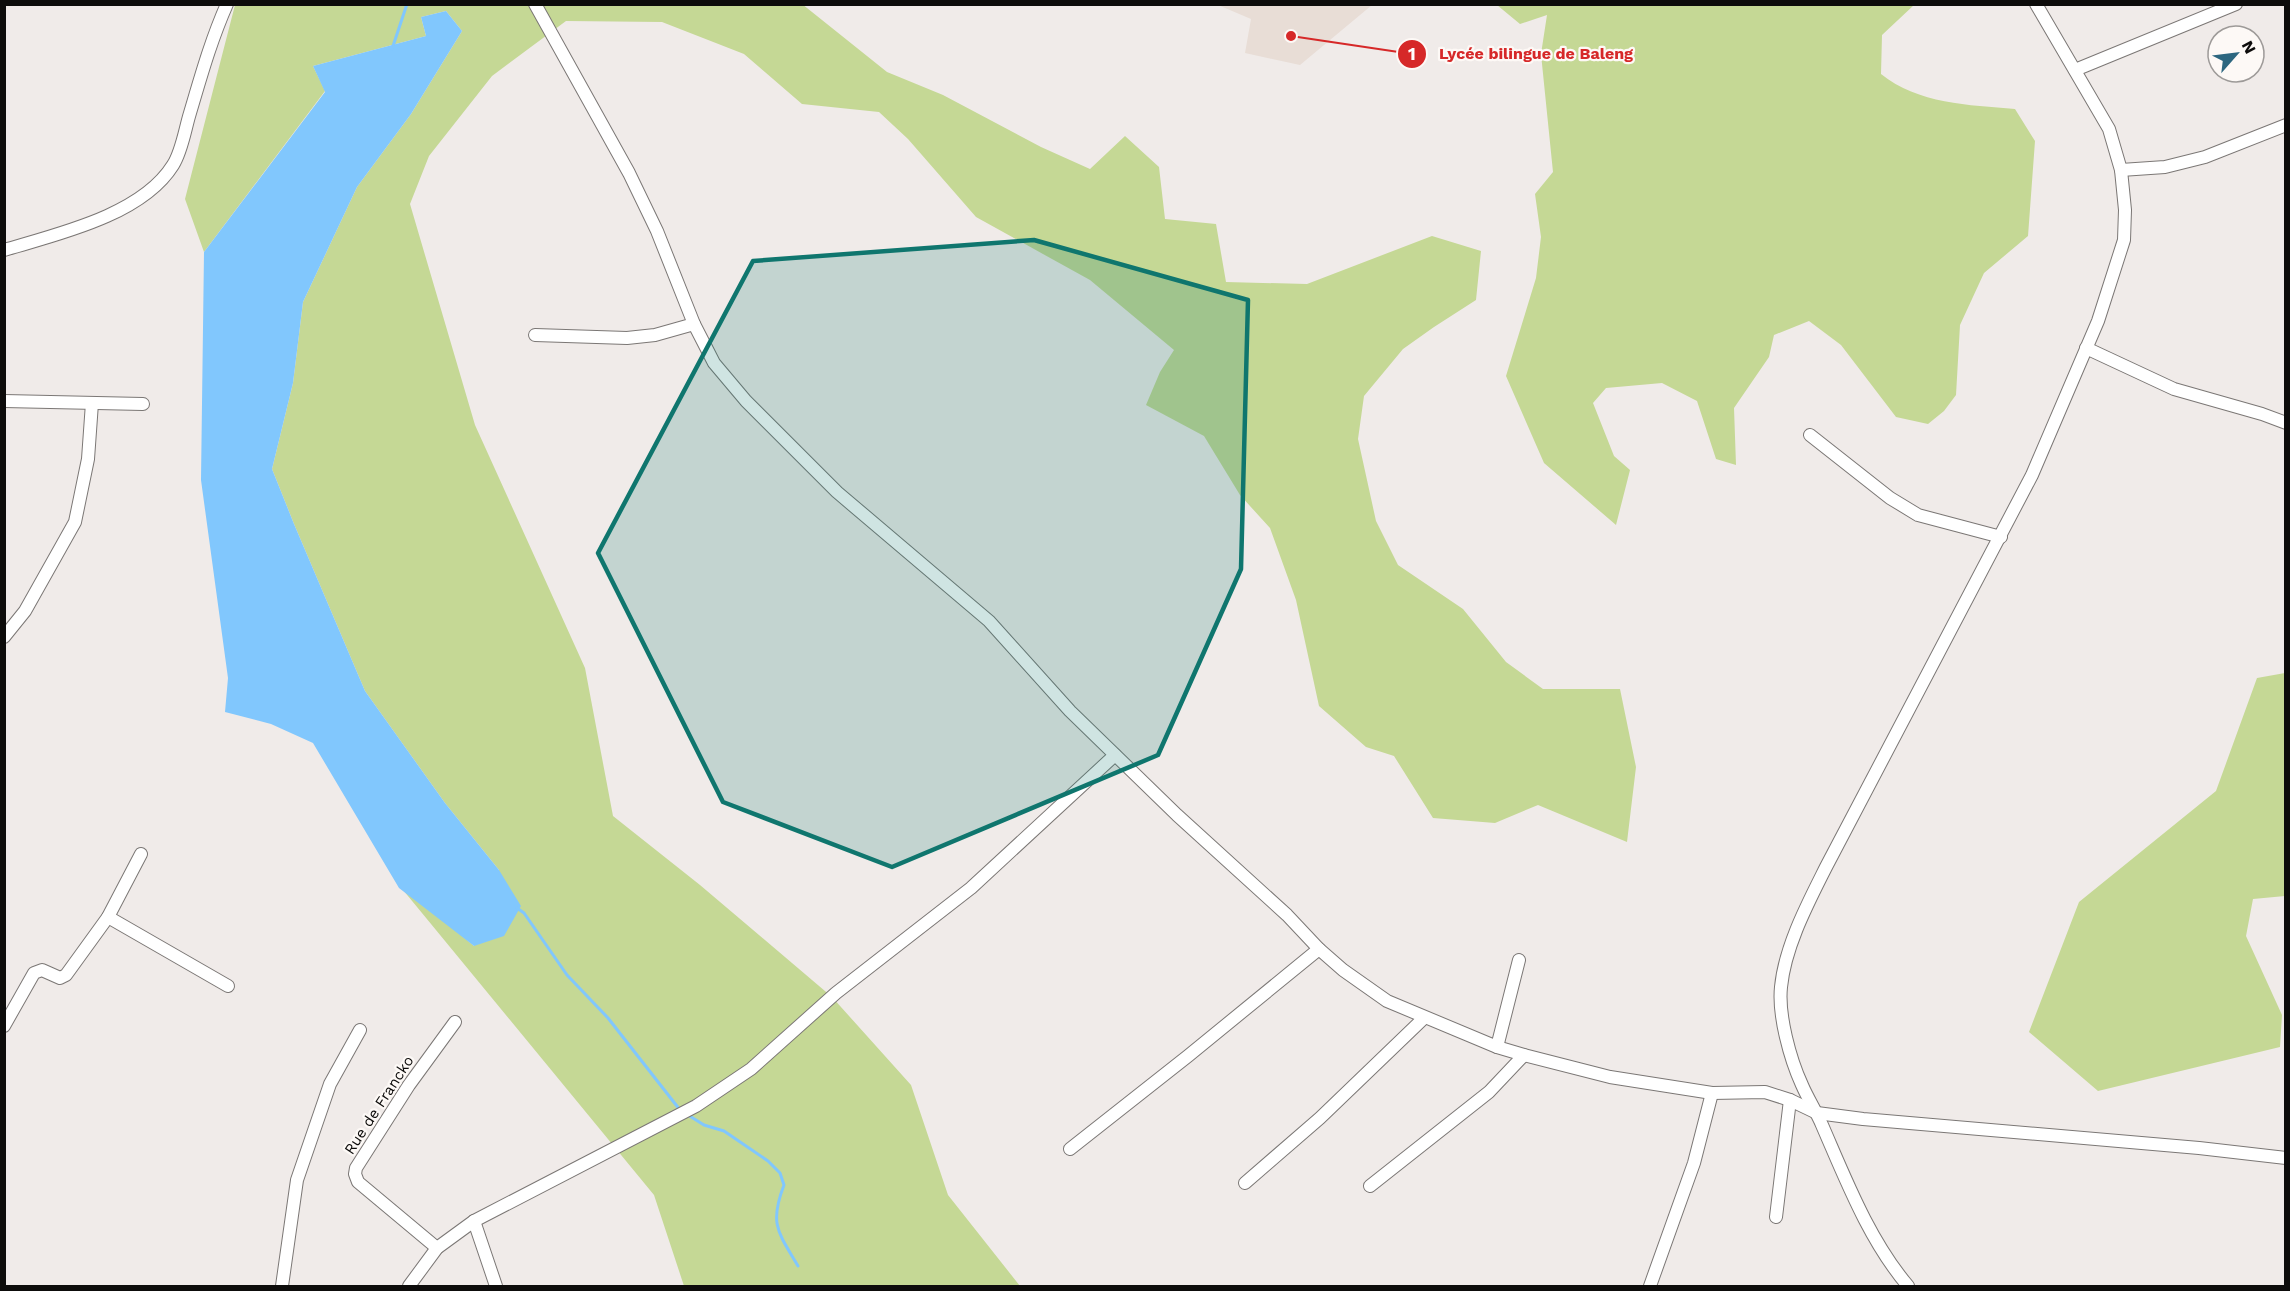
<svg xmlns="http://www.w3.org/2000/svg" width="2290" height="1291" viewBox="0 0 2290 1291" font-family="'Work Sans',sans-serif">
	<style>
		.built { fill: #e8ddd6 }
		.green { fill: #c5d895 }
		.water { fill: #81c7fd }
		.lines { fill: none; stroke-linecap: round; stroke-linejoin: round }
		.stream { stroke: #81c7fd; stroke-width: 3 }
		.minor-casing { stroke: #7b7775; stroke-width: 14 }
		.minor { stroke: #fff; stroke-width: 12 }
		.marked { fill: #0f766e; fill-opacity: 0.2; stroke: #0f766e; stroke-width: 4.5; stroke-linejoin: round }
		.labels { text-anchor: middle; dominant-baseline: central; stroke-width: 4.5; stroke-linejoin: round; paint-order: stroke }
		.street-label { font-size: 15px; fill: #0d0c0b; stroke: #fdf9f6 }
		.leader { fill: none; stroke: #d62828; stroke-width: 2 }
		.callout-dot { fill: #d62828; stroke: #fdf9f6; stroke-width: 2 }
		.mark-label { font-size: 18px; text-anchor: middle; font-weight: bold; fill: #fff }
		.callout-label { font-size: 16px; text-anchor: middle; font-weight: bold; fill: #d62828; stroke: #fdf9f6; stroke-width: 4.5; stroke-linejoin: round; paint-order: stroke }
	</style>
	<rect width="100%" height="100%" fill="#f0ebe9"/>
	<path class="built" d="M1218,5l154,-1v1l-72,60 -55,-12 6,-34z"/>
	<g class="green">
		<path d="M802,4l85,68 56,23 98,52 49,22 35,-33 34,31 6,52 51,5 10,58 81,2 125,-48 49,15 -5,49 -42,27 -31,22 -39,47 -6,43 18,82 22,44 65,44 43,53 37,27h77l16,78 -9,75 -89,-37 -43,18 -62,-5 -39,-62 -28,-9 -47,-41 -23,-106 -26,-72 -30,-33 -36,-59 -58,-31 14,-33 14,-22 -84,-70 -114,-63 -68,-78 -29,-27 -77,-8 -58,-50 -82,-32 -96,-1 -74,55 -63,80 -19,48 65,221 110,243 28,148 87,69 132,112 79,88 37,110 72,91h-336l-30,-91 -260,-316 80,67 25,-76 -54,-67 -80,-112 -71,-167 -22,-55 21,-86 10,-81 54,-115 54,-73 51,-83 -16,-20 -25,6 5,19 -113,30 12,25 -121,161 -19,-53 50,-194z"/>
		<path d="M1497,5h417l-32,30 -1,39c37,30 88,31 134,35l20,32 -7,95 -44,37 -24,52 -4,70 -12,16 -16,13 -32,-7 -55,-72 -32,-24 -35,14 -5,22 -35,51 2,57 -20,-6 -19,-58 -35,-18 -56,5 -13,15 21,53 16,14 -14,55 -72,-62 -38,-87 30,-98 5,-41 -6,-43 18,-22 -12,-118 6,-39 -27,9z"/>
		<path d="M2285,673v223l-32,3 -7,37 36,79 -2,32 -182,44 -69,-59 50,-130 137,-111 41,-113z"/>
	</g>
	<path class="water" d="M446,11l16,20 -51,83 -54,73 -54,115 -10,81 -21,86 22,55 71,167 80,112 54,67 22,36 -17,30 -30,10 -75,-58 -86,-145 -42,-19 -46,-12 3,-34 -27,-198 3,-228 121,-160 -12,-26 113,-30 -5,-19z"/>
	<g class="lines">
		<g class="stream">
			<path d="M392,49l15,-45"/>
			<path d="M517,908l7,5 43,62 41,43 72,92"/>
			<path d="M688,1115l16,10 20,6 44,30 12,12 4,12c-15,39 -6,47 14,81"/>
		</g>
		<defs>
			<g id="minor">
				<path d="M535,4l94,169 28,58 37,93 20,39 32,38 91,91 152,129 81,90 107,104 110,100 32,34 24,21 44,31 110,46 27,8 86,22 102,16 53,-1 25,8 27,13 46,6 336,29 87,10"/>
				<path d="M2075,70l161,-66"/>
				<path d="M2121,170l44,-3 40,-10 81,-32"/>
				<path d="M4,250c54,-16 138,-35 169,-85 9,-14 12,-36 17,-52 11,-37 21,-73 37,-109"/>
				<path d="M535,335l92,3 28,-3 39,-11"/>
				<path d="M2086,348l88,41 88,25 24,9"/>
				<path d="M4,401l139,3"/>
				<path d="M1810,435l80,63 28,17 83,22"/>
				<path d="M4,637l21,-26 50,-89 13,-63 4,-56"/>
				<path d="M108,917l120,69"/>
				<path d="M4,1026l30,-53 8,-3 18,8 6,-3 42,-58 33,-63"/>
				<path d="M1497,1047l22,-87"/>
				<path d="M1070,1149l118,-93 131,-107"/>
				<path d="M1245,1183l75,-65 104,-100"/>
				<path d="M1370,1186l119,-94 35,-37"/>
				<path d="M1776,1217l14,-117"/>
				<path d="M474,1221l22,65"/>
				<path d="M437,1248l-79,-66 -3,-8 1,-6 53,-83 46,-63"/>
				<path d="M282,1286l15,-106 33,-96 30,-54"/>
				<path d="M409,1286l28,-38 37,-27 222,-115 55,-37 85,-76 135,-105 144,-133"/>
				<path d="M1650,1286l44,-123 18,-70"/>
				<path d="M1908,1286c-39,-46 -62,-106 -86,-161 -6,-14 -14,-26 -20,-40 -12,-26 -24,-70 -21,-98 4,-41 27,-84 45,-120l206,-392 66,-154 26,-81 1,-30 -4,-40 -12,-41 -73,-125"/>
			</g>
		</defs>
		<use href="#minor" class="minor-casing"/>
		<use href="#minor" class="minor"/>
	</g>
	<path class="marked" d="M1034,240l214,60 -7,269 -83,186 -266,112 -169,-65 -125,-249 155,-292z"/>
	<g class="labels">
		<g class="street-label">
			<text transform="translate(379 1105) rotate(-57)">Rue de Francko</text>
		</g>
	</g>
	<path class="leader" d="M1291 36L1412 54"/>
	<g class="callout-dot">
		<circle cx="1291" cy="36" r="6"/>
		<circle cx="1412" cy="54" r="15"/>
	</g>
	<g class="mark-label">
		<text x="1412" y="60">1</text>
	</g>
	<g class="callout-label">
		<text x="1536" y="59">Lycée bilingue de Baleng</text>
	</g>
	<rect width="2290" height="1291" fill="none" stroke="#0d0c0b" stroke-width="12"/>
	<g transform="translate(2236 54) rotate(62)"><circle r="28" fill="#fdf9f6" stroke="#9d9a98" stroke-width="1.5"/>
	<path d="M0-4.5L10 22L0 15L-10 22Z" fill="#2c667f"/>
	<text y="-9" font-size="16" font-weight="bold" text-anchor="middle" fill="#0d0c0b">N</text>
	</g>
</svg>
